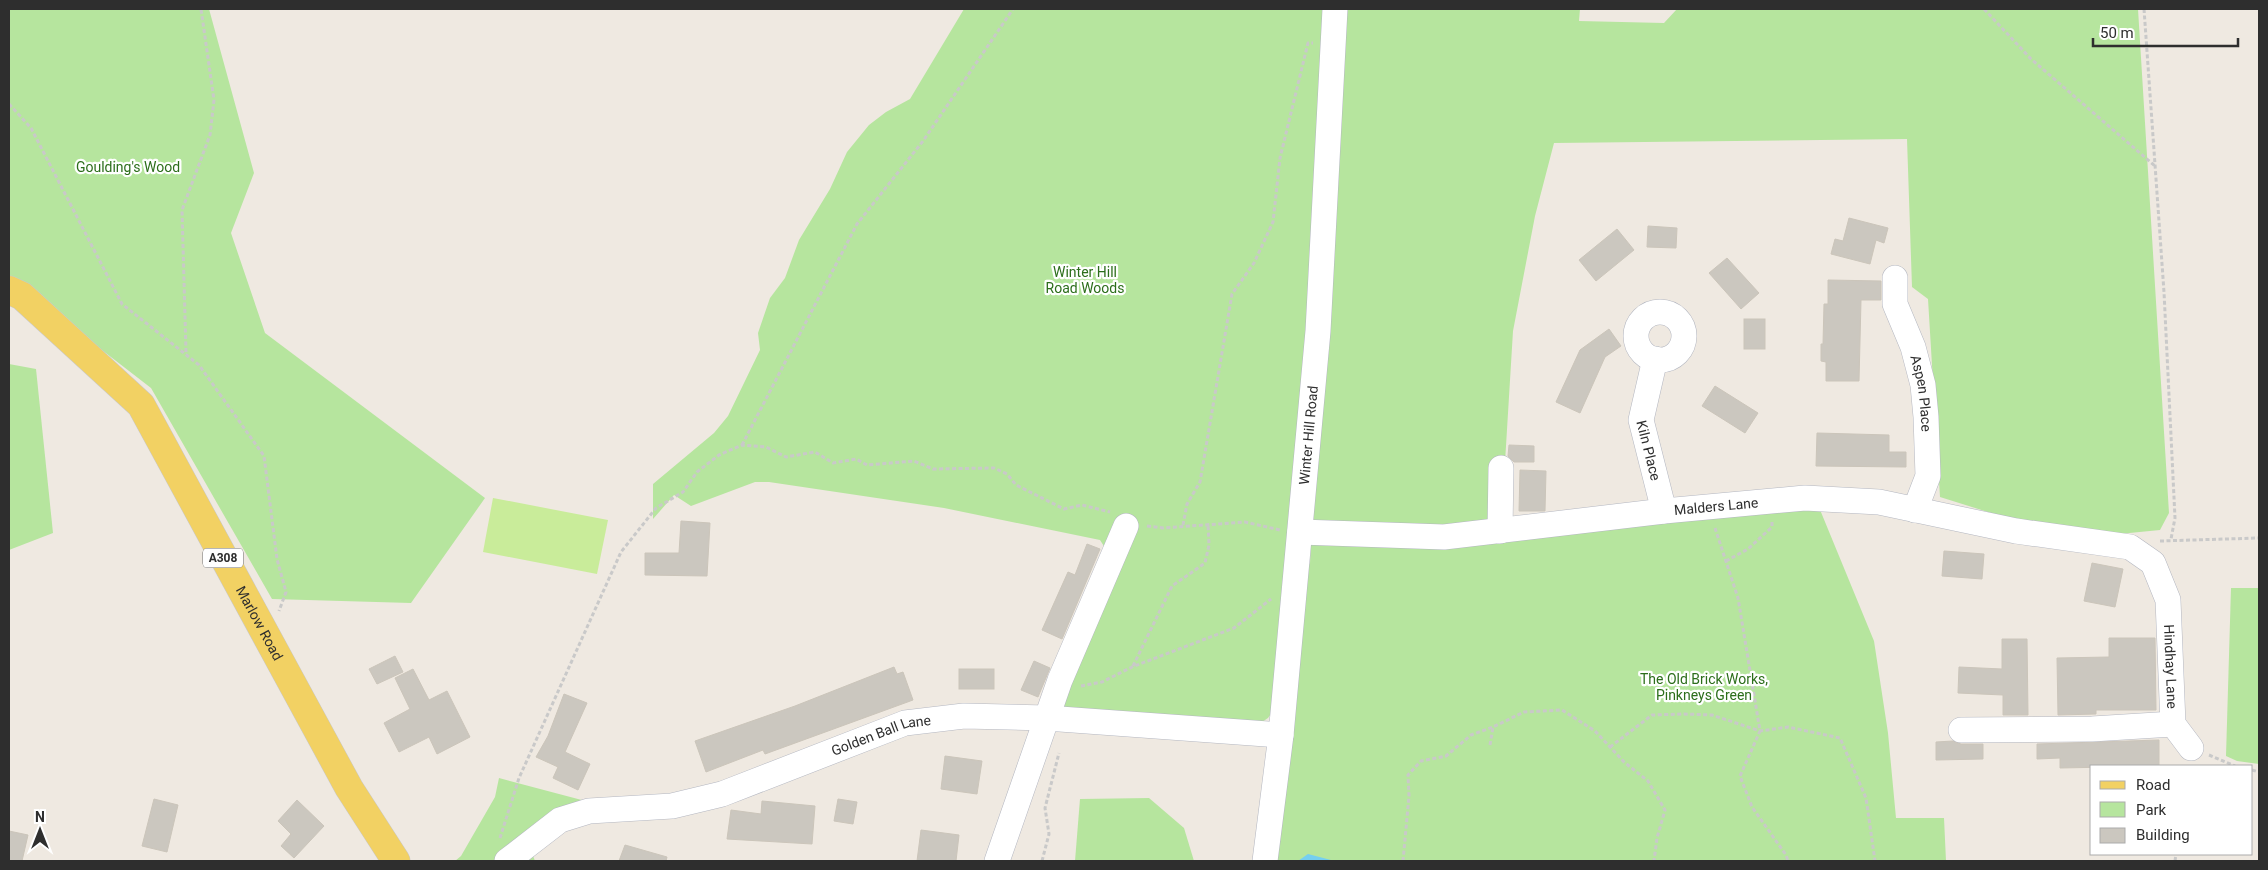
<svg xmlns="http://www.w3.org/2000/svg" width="2268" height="870" viewBox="0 0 2268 870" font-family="Roboto,sans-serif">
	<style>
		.green { fill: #b6e59e }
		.pitch { fill: #c9ec9a }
		.water { fill: #75cff0 }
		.building { fill: #cbc7bf; stroke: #cbc5ba }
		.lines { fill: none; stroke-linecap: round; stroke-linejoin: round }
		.minor-casing { stroke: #b4b7c1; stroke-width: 26 }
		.major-casing { stroke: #c9c9c9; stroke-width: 29 }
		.path { stroke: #c9c9c9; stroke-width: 3; stroke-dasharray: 4 2.5; stroke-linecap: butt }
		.minor { stroke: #fff; stroke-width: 25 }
		.major { stroke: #f2d163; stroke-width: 28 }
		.labels { text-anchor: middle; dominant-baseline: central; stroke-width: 4.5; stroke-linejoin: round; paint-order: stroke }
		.shield { fill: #fff; stroke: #6d6d6d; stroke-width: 1 }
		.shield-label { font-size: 12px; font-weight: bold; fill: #2e2e2e }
		.park-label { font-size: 14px; fill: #2c6e1b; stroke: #fff }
		.street-label { font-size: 14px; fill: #2e2e2e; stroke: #fff }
	</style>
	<rect width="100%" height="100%" fill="#efe9e1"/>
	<g class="green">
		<path d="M9,9h200l45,164 -23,60 34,100 220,165 -74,105 -139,-4 -121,-211 -128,-99 -14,-7z"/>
		<path d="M964,9h616l-1,12 85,2 13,-14h461l31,504 -9,17 -51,5 -86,-12 -83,-26 -12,-198 -16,-12 -5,-148 -353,4 -19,73 -22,115 -12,197 -190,13 -35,166 -8,11 -12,8 -189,-12 -27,-11 69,-149 -9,-14 -156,-32 -175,-26h-14l-64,24 -17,-11 -21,24v-35l61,-51 14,-17 32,-66 -2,-17 12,-35 15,-20 14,-38 31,-51 17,-37 22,-27 17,-13 24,-13z"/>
		<path d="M9,364l27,5 17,164 -44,17z"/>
		<path d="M1816,500l58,141 14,92 8,85h48l2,43h-672l33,-295 3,-3 1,-19z"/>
		<path d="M2231,588h28v176l-22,-3 -11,-5z"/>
		<path d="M499,778l94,25 -68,32 10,26h-80l6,-5 34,-59z"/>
		<path d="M1149,798l35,30 10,33h-119l5,-62z"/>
	</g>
	<path class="pitch" d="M493,498l115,22 -11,54 -114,-22z"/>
	<path class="water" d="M1308,854l23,6 1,1h-34z"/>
	<g class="building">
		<path d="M1849,218l39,10 -4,15 -8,-3 -6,24 -39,-10 4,-15 8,2z"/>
		<path d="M1648,226l29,2 -1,20 -29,-1z"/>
		<path d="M1617,229l17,21 -38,31 -17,-21z"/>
		<path d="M1727,258l32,35 -18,16 -32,-36z"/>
		<path d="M1828,280l53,1v19h-20l-2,81h-33v-19l-5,-1v-17h2l1,-40h4z"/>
		<rect x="1744" y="319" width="21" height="30"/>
		<path d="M1609,329l12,17 -16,11 -25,56 -24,-11 24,-52z"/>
		<path d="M1715,386l43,27 -13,20 -43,-27z"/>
		<path d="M1817,433l72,2v17h17v15l-90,-1z"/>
		<path d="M1509,445l25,1v16h-20l-6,-6z"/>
		<path d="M1520,470l26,1 -1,40h-26z"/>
		<path d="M681,521l29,2 -3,53 -62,-1v-22h34z"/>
		<path d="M1087,544l13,5 -38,90 -20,-9 26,-58 7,3z"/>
		<path d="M1944,551l40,3 -2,25 -40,-3z"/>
		<path d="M2092,563l31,6 -8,38 -31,-6z"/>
		<path d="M2109,638h46l1,72h-60v4l-38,1 -1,-57 52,-1z"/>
		<path d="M2002,639h25l1,76h-25v-20l-45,-2 1,-26 43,2z"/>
		<path d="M395,656l8,16 -26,12 -8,-15z"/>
		<path d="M1034,661l16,7 -12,29 -17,-7z"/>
		<path d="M894,667l3,7 6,-2 10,28 -148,54 -2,-4 -57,22 -11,-31 100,-35z"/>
		<path d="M413,669l16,31 18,-9 23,46 -33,17 -8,-17 -30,15 -15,-29 26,-14 -15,-31z"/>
		<rect x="959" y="669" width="35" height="20"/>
		<path d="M564,694l23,9 -22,49 25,12 -12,26 -25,-12 5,-11 -22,-10 12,-21z"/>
		<path d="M2159,740v26l-99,2v-10l-23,1v-15z"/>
		<path d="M1953,741l8,3h22v15l-47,1v-18z"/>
		<path d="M945,756l37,5 -5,33 -36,-5z"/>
		<path d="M154,799l24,6 -11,47 -25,-6z"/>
		<path d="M838,799l19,3 -4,22 -19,-3z"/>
		<path d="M297,800l27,26 -30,32 -13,-12 10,-12 -13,-13z"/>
		<path d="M762,801l53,5 -3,38 -85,-5 4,-29 30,4z"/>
		<path d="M921,830l38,5 -3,26h-39z"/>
		<path d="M9,831l19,4 -6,26h-13z"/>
		<path d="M625,845l42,12 -1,4h-47z"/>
	</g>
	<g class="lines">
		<defs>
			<g id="minor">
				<path id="s1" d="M1895,278v26l18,43 10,38 3,32 2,59 -13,34"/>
				<circle cx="1660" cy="336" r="24"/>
				<path id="s2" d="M1655,359l-14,61 23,91"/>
				<path d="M1500,531l1,-63"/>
				<path id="s3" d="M1300,532l144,5 220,-26 141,-13 74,4 137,29 114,16 23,16 15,37 5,124 18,24"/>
				<path d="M1961,730l131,-1 81,-5"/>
				<path id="s4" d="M507,861l53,-41 29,-9 83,-5 50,-12 183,-71 59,-7 82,2 235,17"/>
				<path d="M997,861l63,-181 66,-154"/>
				<path id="s5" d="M1265,861l16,-126 37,-404 17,-322"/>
			</g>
			<g id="major">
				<path id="s6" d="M9,290l13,6 119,109 208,383 47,73"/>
			</g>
		</defs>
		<use href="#minor" class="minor-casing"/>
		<use href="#major" class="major-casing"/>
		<g class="path">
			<path d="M1984,9l47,50 124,107"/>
			<path d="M2144,9l20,283 11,226 -4,21"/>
			<path d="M9,104l22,24 91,176 77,61 65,91 13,103 9,33 -7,19"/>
			<path d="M186,352l-4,-142 28,-75 4,-35 -13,-91"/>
			<path d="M742,445l115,-221 66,-83 90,-132"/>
			<path d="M1183,525l4,-21 13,-22 32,-188 22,-31 19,-41 7,-64 28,-115h5"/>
			<path d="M1147,526l16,2 82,-6 35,8"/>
			<path d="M1715,528l23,70 22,133 -20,45 12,31 34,48 2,6"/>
			<path d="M2160,541l99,-3"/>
			<path d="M1726,561l22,-12 24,-22v-5"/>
			<path d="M1133,666l39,-80 33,-23 4,-18 -1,-21"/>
			<path d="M1081,686l21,-4 30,-15 102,-39 37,-29"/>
			<path d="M1490,745l3,-18 31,-15 38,-2 33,21 29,31 24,19 17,29 -8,28 -3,23"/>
			<path d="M1610,747l42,-32 32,-1 28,1 48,16 28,-4 52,11 26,60 9,63"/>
			<path d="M2209,755l26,11"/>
			<path d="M2252,770l7,2"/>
			<path d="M500,838l19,-60 102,-226 35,-44 27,-16 14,-20 22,-17 23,-10 24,2 20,10 29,-5 18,11 23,-4 11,6 47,-4 19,8 61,-1 13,6 9,11 48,24 18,-4 28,7"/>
			<path d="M1042,861l7,-27 -4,-26 14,-55"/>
			<path d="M1403,861l6,-65 -1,-21 13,-14 25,-5 25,-21 22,-8"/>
			<path d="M2175,861l1,-7"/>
		</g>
		<use href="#minor" class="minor"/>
		<use href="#major" class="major"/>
	</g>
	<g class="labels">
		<rect class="shield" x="203" y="548.5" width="40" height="19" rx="4"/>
		<g class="shield-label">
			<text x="223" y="558">A308</text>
		</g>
		<g class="park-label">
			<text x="128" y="167">Goulding's Wood</text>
			<text x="1085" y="272">Winter Hill<tspan x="1085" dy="16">Road Woods</tspan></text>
			<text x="1704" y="679">The Old Brick Works,<tspan x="1704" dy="16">Pinkneys Green</tspan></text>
		</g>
		<g class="street-label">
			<text stroke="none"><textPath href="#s1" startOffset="120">Aspen Place</textPath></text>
			<text stroke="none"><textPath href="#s5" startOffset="428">Winter Hill Road</textPath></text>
			<text stroke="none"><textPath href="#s2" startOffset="94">Kiln Place</textPath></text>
			<text stroke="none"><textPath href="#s3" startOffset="418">Malders Lane</textPath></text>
			<text stroke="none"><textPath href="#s6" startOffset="424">Marlow Road</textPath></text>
			<text stroke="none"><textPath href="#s3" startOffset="971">Hindhay Lane</textPath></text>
			<text stroke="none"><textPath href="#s4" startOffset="402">Golden Ball Lane</textPath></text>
		</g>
	</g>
	<rect width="2268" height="870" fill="none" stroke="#2e2e2e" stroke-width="20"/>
	<rect x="2090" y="765" width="162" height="90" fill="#ffffff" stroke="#ababab"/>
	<rect x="2100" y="781" width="25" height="8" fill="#f2d163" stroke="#ababab"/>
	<text x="2136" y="790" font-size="15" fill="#2e2e2e">Road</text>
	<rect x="2100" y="802" width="25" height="15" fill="#b6e59e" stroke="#ababab"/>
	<text x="2136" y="815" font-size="15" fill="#2e2e2e">Park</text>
	<rect x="2100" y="828" width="25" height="15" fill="#cbc7bf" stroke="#ababab"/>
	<text x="2136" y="840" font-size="15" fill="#2e2e2e">Building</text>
	<g transform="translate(40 830)" stroke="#ffffff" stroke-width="4" paint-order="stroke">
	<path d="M0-4L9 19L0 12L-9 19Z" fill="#2e2e2e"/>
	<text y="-8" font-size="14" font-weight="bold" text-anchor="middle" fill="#2e2e2e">N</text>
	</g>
	<path d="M2093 38v8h145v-8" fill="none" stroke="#2e2e2e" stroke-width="2.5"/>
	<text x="2100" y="38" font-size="15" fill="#2e2e2e" stroke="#ffffff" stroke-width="4" paint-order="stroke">50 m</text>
</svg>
